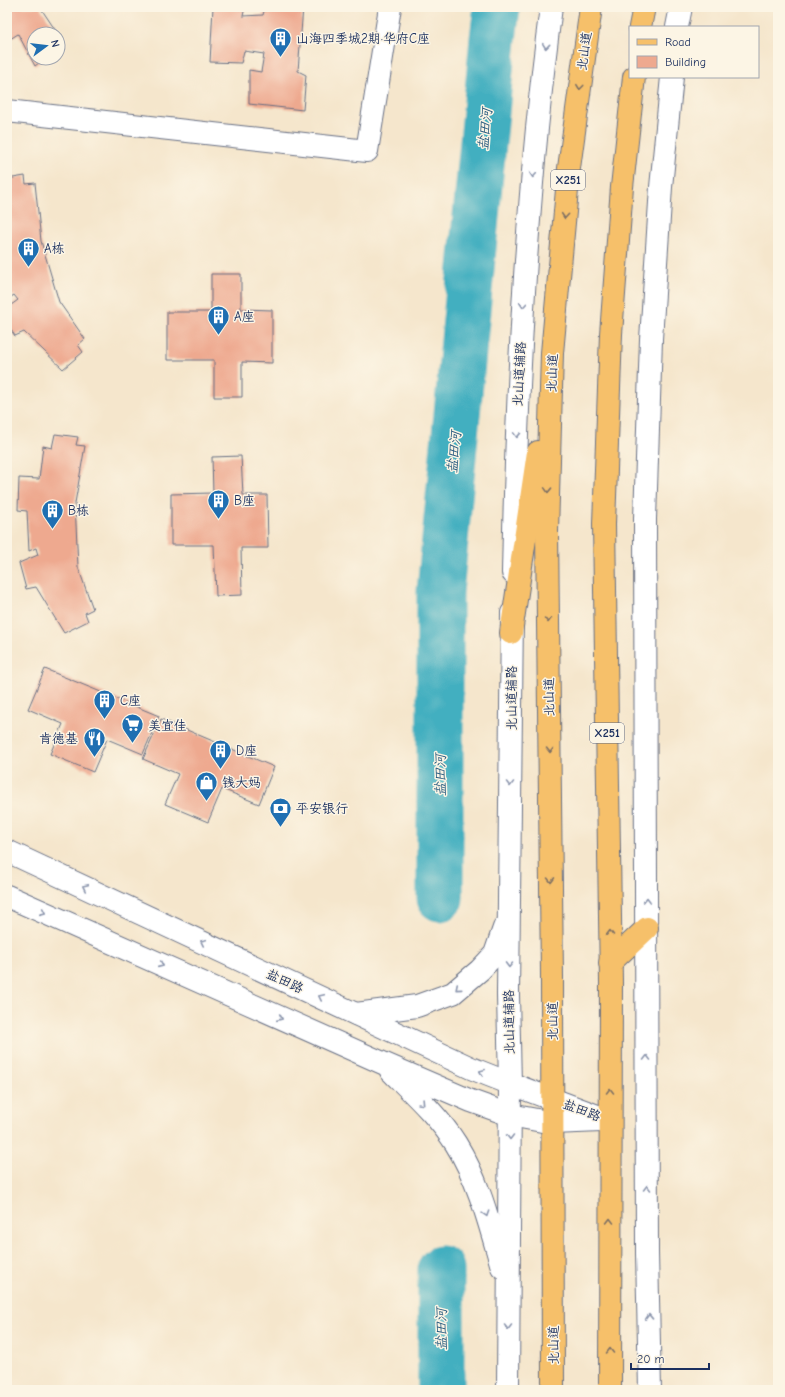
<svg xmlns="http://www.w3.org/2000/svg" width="785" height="1397" viewBox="0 0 785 1397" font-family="'Comic Neue','LXGW WenKai TC',sans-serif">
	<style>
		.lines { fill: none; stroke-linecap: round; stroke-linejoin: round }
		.river { stroke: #42afc0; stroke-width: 47 }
		.building { fill: #eea98f }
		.minor-casing { stroke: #676f84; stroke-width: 24 }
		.tertiary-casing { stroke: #676f84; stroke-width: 24 }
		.primary-casing { stroke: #676f84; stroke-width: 24 }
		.minor { stroke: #fff; stroke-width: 22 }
		.tertiary { stroke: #fff; stroke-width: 22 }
		.primary { stroke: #f6c06b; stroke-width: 22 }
		.oneway { stroke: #8d97ae }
		.oneway2 { stroke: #7e7064 }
		.labels { text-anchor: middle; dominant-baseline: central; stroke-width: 3; stroke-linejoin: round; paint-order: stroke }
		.shield { fill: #fcf5e5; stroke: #5e6a86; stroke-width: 1 }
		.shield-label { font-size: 12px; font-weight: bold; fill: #1b2f5e }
		.poi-label { font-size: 13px; fill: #1b2f5e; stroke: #fcf5e5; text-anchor: start }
		.street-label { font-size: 13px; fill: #1b2f5e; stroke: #fcf5e5 }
		.water-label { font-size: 14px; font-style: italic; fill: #295c80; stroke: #fcf5e5 }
	</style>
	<rect width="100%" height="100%" fill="#fcf5e5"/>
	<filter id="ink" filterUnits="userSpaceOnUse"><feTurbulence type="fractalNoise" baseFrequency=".025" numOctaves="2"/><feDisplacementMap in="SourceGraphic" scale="8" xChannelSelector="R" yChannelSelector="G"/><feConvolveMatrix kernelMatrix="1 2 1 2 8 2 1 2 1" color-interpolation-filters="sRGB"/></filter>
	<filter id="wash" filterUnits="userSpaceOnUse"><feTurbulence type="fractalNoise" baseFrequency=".012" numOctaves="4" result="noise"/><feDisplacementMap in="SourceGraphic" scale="16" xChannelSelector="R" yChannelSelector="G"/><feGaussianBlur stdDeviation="0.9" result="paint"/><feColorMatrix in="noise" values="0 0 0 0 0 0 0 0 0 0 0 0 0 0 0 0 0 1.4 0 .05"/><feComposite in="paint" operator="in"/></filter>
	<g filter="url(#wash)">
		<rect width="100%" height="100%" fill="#f5e6cc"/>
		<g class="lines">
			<g class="river">
				<path d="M440,898v-306l53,-553 4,-32"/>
				<path d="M441,1269v121"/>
			</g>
		</g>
		<g id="blocks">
			<g class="building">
				<path d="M7,7h33l18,27h-24v24h11l-10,8 -17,-32 -11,7z"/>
				<path d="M213,7h32l-2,9 20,-1 2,-8h38l-5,64 8,4 -3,35 -54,-6v-34l12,2 3,-18 -20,-3 -3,12 -31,-1z"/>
				<path d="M58,35l6,10 -6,4z"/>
				<path d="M25,176l1,8 9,-1 6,58 18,61 26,37 -7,6 5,7 -20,17 -39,-37 -9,4 -8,-12v-16l11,-8 -4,-5 -6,4 -1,-3v-117z"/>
				<path d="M211,274h30v35l31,1v53l-30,-1v35h-28v-37h-47v-48h44z"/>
				<path d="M55,434l23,3 -2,8 9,1 -10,57 3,64 15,42 -8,4 3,8 -24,12 -28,-46 -10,2 -7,-26 19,-8 -2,-7 -7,3 -2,-40 -9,-1 1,-32 20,1 4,-33 9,2z"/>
				<path d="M241,456l2,39h24l1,53h-27l1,47 -26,1 -2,-51h-43v-51l42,-1 -1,-36z"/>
				<path d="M45,669l114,47 -16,38 -36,-15 -14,33 -43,-18 13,-30 -35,-15z"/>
				<path d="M161,719l113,48 -15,37 -37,-15 -14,33 -43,-18 13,-30 -35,-15z"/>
			</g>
		</g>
	</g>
	<g filter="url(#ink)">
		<use href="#blocks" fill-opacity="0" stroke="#676f84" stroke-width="1"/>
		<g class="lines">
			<defs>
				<path id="minor" d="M7,111l360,40 23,-144"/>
				<g id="tertiary">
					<path d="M677,27l4,-20"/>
					<path d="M513,573c4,-189 13,-378 38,-566"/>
					<path d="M7,851l464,217c46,19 93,35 139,53"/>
					<path d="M7,896l378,168 86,37 39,14 43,8 48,-2"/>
					<path d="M356,1014l61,-8 36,-13 27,-23 15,-16 9,-26"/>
					<path d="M391,1071c23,23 48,46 65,73 23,37 34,82 46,123"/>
					<path d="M508,1390l2,-306 -2,-89 4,-382"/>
					<path d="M650,1390l-3,-137 -2,-734 6,-180 10,-152 11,-110"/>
				</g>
				<g id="primary">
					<path d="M640,27l4,-20"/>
					<path d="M511,633l27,-181"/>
					<path d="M610,963l37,-35"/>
					<path d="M553,1390l-1,-414 -5,-444 5,-179 17,-185 22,-161"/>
					<path d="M610,1390l1,-408 -7,-458 7,-190 11,-147 12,-110"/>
				</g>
			</defs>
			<use href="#minor" class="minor-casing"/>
			<use href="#tertiary" class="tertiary-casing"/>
			<use href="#primary" class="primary-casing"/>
			<use href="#minor" class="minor"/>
			<use href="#tertiary" class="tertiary"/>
			<use href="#primary" class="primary"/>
		</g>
		<defs><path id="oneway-chevron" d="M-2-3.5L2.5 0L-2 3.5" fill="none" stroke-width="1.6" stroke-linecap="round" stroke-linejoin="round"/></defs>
		<g class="oneway">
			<use href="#oneway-chevron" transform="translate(546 46) rotate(96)"/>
			<use href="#oneway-chevron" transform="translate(533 175) rotate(95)"/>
			<use href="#oneway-chevron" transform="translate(523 305) rotate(94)"/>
			<use href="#oneway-chevron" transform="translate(517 435) rotate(92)"/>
			<use href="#oneway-chevron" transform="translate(510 784) rotate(90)"/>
			<use href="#oneway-chevron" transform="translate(85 887) rotate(-155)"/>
			<use href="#oneway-chevron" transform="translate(647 900) rotate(-90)"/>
			<use href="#oneway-chevron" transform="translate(43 912) rotate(24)"/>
			<use href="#oneway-chevron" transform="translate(203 942) rotate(-155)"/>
			<use href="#oneway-chevron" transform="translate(161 965) rotate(24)"/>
			<use href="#oneway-chevron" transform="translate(509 965) rotate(91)"/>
			<use href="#oneway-chevron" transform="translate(458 988) rotate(140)"/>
			<use href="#oneway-chevron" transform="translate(321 997) rotate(-155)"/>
			<use href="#oneway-chevron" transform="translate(280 1018) rotate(24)"/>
			<use href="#oneway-chevron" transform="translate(647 1058) rotate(-90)"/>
			<use href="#oneway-chevron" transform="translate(482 1072) rotate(-157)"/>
			<use href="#oneway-chevron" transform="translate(422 1103) rotate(46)"/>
			<use href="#oneway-chevron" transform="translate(510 1137) rotate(90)"/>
			<use href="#oneway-chevron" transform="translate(647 1188) rotate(-90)"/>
			<use href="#oneway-chevron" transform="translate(486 1214) rotate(72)"/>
			<use href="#oneway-chevron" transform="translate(649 1317) rotate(-92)"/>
			<use href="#oneway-chevron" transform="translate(508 1327) rotate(90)"/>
		</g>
		<g class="oneway2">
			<use href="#oneway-chevron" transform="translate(580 87) rotate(97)"/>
			<use href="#oneway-chevron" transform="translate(565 216) rotate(95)"/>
			<use href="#oneway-chevron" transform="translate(548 490) rotate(92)"/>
			<use href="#oneway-chevron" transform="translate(548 620) rotate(89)"/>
			<use href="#oneway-chevron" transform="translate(550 750) rotate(89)"/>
			<use href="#oneway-chevron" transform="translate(551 880) rotate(89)"/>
			<use href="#oneway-chevron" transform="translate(610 933) rotate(-91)"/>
			<use href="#oneway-chevron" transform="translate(610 1091) rotate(-90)"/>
			<use href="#oneway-chevron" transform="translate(610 1221) rotate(-90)"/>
			<use href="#oneway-chevron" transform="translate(610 1351) rotate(-90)"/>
		</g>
	</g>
	<defs>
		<symbol id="building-pin" viewBox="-11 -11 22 30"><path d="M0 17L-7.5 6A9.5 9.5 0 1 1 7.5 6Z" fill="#1f6fb2" stroke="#fcf5e5"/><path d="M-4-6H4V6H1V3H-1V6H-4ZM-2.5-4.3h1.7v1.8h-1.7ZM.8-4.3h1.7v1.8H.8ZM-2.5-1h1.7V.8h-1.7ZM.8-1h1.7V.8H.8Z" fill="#fff"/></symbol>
		<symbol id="supermarket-pin" viewBox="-11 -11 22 30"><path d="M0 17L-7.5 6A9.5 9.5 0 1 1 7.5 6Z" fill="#1f6fb2" stroke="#fcf5e5"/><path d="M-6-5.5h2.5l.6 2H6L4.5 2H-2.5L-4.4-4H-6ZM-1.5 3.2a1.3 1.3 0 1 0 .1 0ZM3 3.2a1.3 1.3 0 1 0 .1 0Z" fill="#fff"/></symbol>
		<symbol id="restaurant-pin" viewBox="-11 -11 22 30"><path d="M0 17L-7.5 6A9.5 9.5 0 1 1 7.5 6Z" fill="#1f6fb2" stroke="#fcf5e5"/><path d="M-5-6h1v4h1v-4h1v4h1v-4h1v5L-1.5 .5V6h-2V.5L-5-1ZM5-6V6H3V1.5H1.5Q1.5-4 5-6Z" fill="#fff"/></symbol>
		<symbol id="shop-pin" viewBox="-11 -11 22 30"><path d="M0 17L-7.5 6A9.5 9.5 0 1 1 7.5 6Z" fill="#1f6fb2" stroke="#fcf5e5"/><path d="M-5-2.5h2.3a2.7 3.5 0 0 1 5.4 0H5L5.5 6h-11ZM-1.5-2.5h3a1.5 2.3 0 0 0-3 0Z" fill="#fff"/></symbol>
		<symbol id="bank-pin" viewBox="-11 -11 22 30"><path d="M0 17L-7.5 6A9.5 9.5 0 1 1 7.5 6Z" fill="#1f6fb2" stroke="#fcf5e5"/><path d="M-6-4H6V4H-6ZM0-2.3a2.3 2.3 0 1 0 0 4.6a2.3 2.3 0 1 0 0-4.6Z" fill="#fff"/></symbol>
	</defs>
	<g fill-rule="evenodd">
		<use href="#building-pin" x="268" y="26" width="25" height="34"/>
		<use href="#building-pin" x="16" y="236" width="25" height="34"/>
		<use href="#building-pin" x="206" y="304" width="25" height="34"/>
		<use href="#building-pin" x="206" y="488" width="25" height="34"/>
		<use href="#building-pin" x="40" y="498" width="25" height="34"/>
		<use href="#building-pin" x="92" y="688" width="25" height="34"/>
		<use href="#supermarket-pin" x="120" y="712" width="25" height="34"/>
		<use href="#restaurant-pin" x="82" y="726" width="25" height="34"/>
		<use href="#building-pin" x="208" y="738" width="25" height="34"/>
		<use href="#shop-pin" x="194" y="770" width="25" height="34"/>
		<use href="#bank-pin" x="268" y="796" width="25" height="34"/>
	</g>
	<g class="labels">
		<g class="shield">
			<rect x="551" y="170" width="34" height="20" rx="3"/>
			<rect x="590" y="723" width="34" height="20" rx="3"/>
		</g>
		<g class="shield-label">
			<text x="568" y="180">X251</text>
			<text x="607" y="733">X251</text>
		</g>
		<g class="poi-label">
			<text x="296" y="38">山海四季城2期·华府C座</text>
			<text x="44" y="248">A栋</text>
			<text x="234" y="316">A座</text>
			<text x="234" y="500">B座</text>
			<text x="68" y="510">B栋</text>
			<text x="120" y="700">C座</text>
			<text x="148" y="725">美宜佳</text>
			<text x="78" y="738" text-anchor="end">肯德基</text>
			<text x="236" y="750">D座</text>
			<text x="222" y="782">钱大妈</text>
			<text x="296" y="808">平安银行</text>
		</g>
		<g class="street-label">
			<text transform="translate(584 51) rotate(-82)">北山道</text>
			<text transform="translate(552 373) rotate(-88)">北山道</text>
			<text transform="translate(519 374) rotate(-87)">北山道辅路</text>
			<text transform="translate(549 697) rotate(-91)">北山道</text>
			<text transform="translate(511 698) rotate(-90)">北山道辅路</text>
			<text transform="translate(285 981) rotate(25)">盐田路</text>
			<text transform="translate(552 1021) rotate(-90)">北山道</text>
			<text transform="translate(509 1022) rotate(-91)">北山道辅路</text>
			<text transform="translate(582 1110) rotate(21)">盐田路</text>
			<text transform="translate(553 1345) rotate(-90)">北山道</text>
		</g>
		<g class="water-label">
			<text transform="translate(485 129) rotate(-84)">盐田河</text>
			<text transform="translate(454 452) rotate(-84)">盐田河</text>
			<text transform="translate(440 775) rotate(-90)">盐田河</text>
			<text transform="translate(441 1329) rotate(-90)">盐田河</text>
		</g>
	</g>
	<rect width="785" height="1397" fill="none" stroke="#fcf5e5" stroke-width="24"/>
	<rect x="629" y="26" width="130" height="52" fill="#fcf5e5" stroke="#a2a6af"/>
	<rect x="637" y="39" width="20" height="6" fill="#f6c06b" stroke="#a2a6af"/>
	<text x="665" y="46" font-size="12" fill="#1b2f5e">Road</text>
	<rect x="637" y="56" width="20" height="12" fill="#eea98f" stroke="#a2a6af"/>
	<text x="665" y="66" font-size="12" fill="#1b2f5e">Building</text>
	<g transform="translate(46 46) rotate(75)"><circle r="19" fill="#fcf5e5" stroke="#a2a6af"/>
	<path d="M0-3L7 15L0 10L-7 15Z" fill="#1f6fb2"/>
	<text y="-6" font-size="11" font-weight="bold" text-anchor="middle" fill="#1b2f5e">N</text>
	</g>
	<path d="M631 1363v6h78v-6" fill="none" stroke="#1b2f5e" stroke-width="2"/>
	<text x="637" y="1363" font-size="12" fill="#1b2f5e" stroke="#fcf5e5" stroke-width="3" paint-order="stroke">20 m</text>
</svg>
